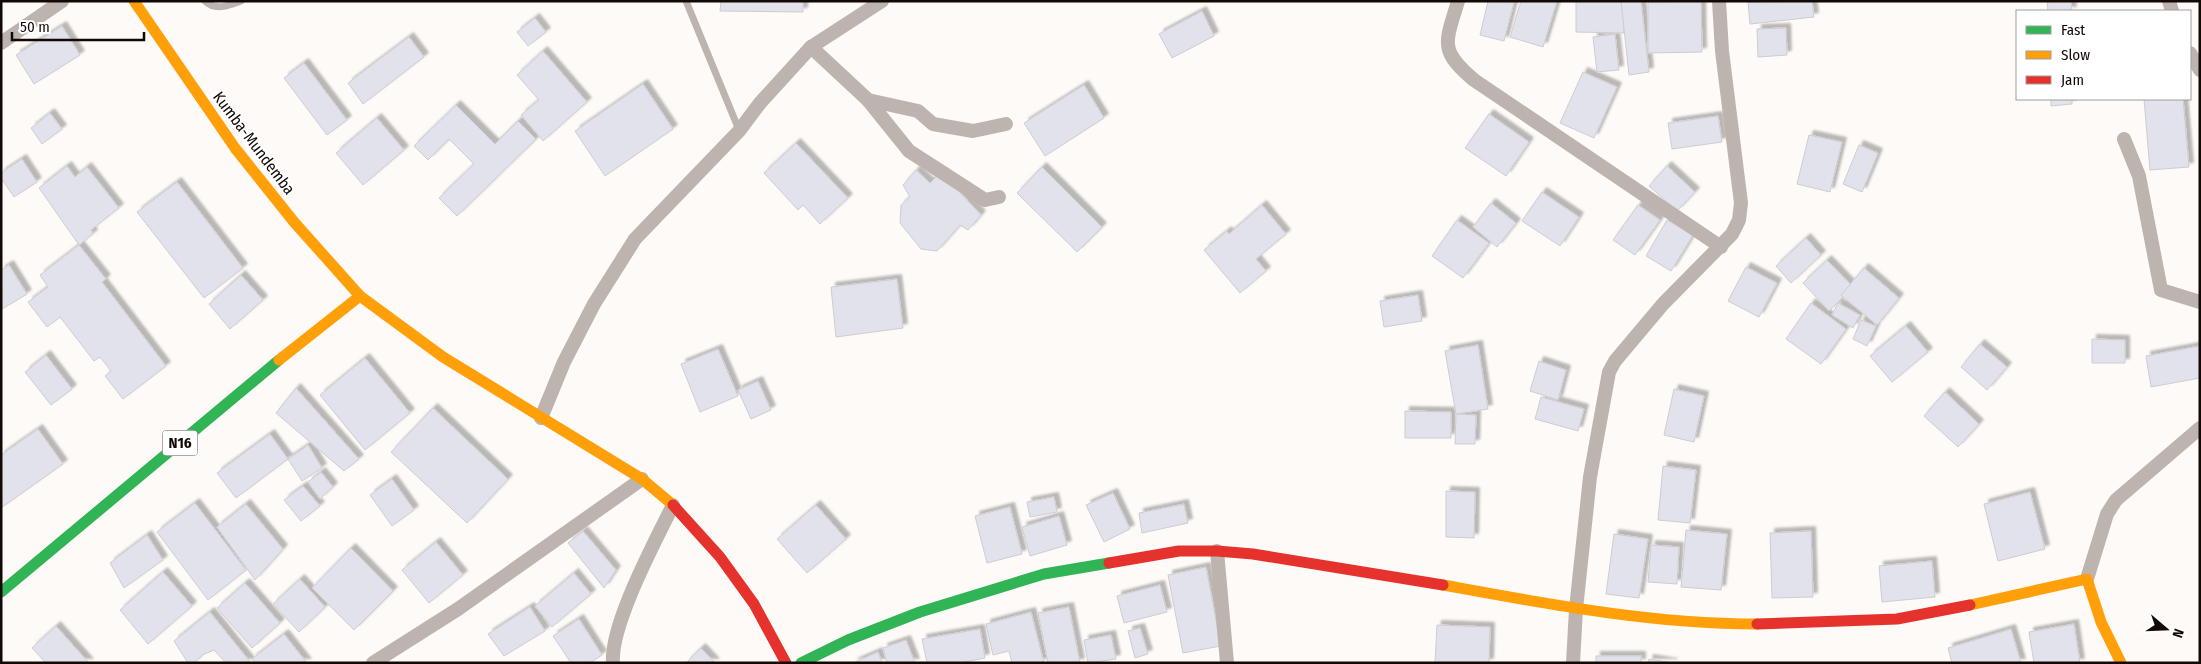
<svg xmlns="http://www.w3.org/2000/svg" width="2201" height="664" viewBox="0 0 2201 664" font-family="'Fira Sans Condensed',sans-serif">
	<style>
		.building { fill: #e2e2ec; stroke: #cdccd0; filter: url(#shadow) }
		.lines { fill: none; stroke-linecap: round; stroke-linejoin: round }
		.lane { stroke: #bdb4af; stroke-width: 7 }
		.street { stroke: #bdb4af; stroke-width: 14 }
		.fast { stroke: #30b455; stroke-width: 11 }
		.slow { stroke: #ff9f0a; stroke-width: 11 }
		.jam { stroke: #e5322d; stroke-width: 11 }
		.labels { text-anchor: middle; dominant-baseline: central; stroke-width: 4; stroke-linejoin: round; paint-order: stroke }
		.shield { fill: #fff; stroke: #595350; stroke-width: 1 }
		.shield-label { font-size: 15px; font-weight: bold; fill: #120905 }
		.street-label { font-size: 16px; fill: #120905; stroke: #fff }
	</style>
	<defs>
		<filter id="shadow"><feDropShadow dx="4.5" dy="-4.5" stdDeviation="1" flood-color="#0004"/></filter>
	</defs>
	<rect width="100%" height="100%" fill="#fdfaf7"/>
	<g class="building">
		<path d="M721,1h82v11l-83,-1z"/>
		<path d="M1488,1l26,1 -10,39 -24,-6z"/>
		<path d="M1521,1h36l-14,46 -33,-10z"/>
		<path d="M1576,1h48v32l-48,-1z"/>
		<path d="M1621,1h20l8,71 -20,3z"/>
		<path d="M1701,1l1,51 -54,1v-51z"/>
		<path d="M1812,1l2,16 -64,7 -2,-22z"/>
		<path d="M2047,1h24l1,10h-24z"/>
		<path d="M1202,11l12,25 -42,22 -13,-24z"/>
		<path d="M535,18l11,14 -18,14 -11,-14z"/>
		<path d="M62,26l18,29 -46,29 -18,-29z"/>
		<path d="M1786,28l1,27 -29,2 -1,-28z"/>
		<path d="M1615,34l4,36 -22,2 -4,-35z"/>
		<path d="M409,37l15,20 -61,47 -15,-21z"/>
		<path d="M543,51l44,51 -44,39 -22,-26 18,-15 -22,-25z"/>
		<path d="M304,63l43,57 -20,15 -43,-57z"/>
		<path d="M1583,72l34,15 -23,51 -34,-15z"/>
		<path d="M643,84l30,45 -68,47 -30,-45z"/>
		<path d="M1084,85l20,33 -59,38 -21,-33z"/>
		<path d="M2051,99h21v5l-21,2z"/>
		<path d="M2144,99h39l6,68 -39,3z"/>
		<path d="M456,105l39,39 23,-23 18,18 -79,77 -18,-18 35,-34 -25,-25 -21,21 -14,-14z"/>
		<path d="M50,113l12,16 -20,15 -11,-16z"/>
		<path d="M1489,114l40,28 -23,34 -41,-28z"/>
		<path d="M1718,116l4,26 -50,7 -4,-26z"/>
		<path d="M377,118l27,32 -41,35 -27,-32z"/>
		<path d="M1809,135l33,7 -12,50 -33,-8z"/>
		<path d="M796,143l52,55 -28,26 -17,-19 -5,5 -34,-37z"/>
		<path d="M1859,145l19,8 -16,39 -19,-8z"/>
		<path d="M22,159l15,23 -23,15 -13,-19v-5z"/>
		<path d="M67,166l8,11 12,-10 32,41 -28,22 2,4 -14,11 -40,-57z"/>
		<path d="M1667,166l28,26 -18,19 -28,-25z"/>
		<path d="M1042,167l60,60 -25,25 -60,-59z"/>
		<path d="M916,170l14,13 11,-11 40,43 -13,15 -8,-5 -23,26 -16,-2 -21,-26 1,-18 9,-8 -7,-12z"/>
		<path d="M177,182l66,86 -39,30 -67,-86z"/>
		<path d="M1542,192l37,25 -19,29 -38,-25z"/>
		<path d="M1491,203l25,20 -19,24 -24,-20z"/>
		<path d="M1262,205l24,29 -30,25 10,12 -26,22 -36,-43 23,-19 2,3z"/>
		<path d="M1638,205l22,15 -25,35 -22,-15z"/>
		<path d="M1457,220l32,23 -26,35 -31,-22z"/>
		<path d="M1667,220l26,15 -22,36 -25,-15z"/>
		<path d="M1806,238l15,17 -30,28 -15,-17z"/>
		<path d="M79,245l27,34 -4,3 64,84 -43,33 -18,-23 6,-5 -11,-14 -6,4 -34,-44 -13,10 -19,-25 20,-15 -8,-12z"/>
		<path d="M1827,260l26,27 -24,24 -26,-28z"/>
		<path d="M9,265l18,29 -25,15 -1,-39z"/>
		<path d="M1746,267l31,16 -18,34 -31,-16z"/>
		<path d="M1864,268l35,30 -22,27 -36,-30z"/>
		<path d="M241,275l22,25 -33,29 -21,-25z"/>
		<path d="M897,279l6,49 -67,9 -5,-50z"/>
		<path d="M1418,295l4,26 -38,6 -4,-26z"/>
		<path d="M1811,303l35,26 -25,35 -35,-25z"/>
		<path d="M1838,303l22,12 -7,13 -21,-13z"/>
		<path d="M1861,320l15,6 -9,20 -14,-7z"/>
		<path d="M1906,326l22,26 -36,30 -22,-26z"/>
		<path d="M2092,339l33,1v23h-33z"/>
		<path d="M1980,344l27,23 -20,23 -26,-23z"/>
		<path d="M1478,345l10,64 -32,5 -11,-63z"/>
		<path d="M2200,346v32l-49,9 -5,-31z"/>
		<path d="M718,349l20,47 -38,16 -19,-48z"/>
		<path d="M46,355l26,34 -21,16 -26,-33z"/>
		<path d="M365,358l45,55 -45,37 -45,-55z"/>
		<path d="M1539,361l27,9 -8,30 -28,-9z"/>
		<path d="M758,381l13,29 -20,9 -13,-29z"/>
		<path d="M296,388l63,71 -15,12 -68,-58z"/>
		<path d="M1674,389l30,7 -10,46 -30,-7z"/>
		<path d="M1945,392l34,32 -21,23 -34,-31z"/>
		<path d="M1541,397l43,12 -6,22 -43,-12z"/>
		<path d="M433,408l75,71 -41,44 -76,-71z"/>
		<path d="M1405,411l46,1v26h-46z"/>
		<path d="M1456,414l20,1 -1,29h-20z"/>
		<path d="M38,429l25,35 -62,44v-53z"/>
		<path d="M270,434l18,25 -52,39 -19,-25z"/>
		<path d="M308,445l14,23 -20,13 -14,-22z"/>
		<path d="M1663,466l33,4 -6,53 -32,-3z"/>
		<path d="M321,472l12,15 -13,12 -12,-17z"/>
		<path d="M392,479l22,31 -22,16 -22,-31z"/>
		<path d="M303,486l17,20 -19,15 -17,-21z"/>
		<path d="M1446,491l29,1 -1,46 -28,-1z"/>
		<path d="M2030,492l15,57 -47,12 -14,-57z"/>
		<path d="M1113,493l17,36 -26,13 -18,-37z"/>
		<path d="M1054,497l3,15 -27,5 -3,-15z"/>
		<path d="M195,503l51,67 -38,30 -51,-68z"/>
		<path d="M246,504l37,45 -28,31 -38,-53z"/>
		<path d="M1184,504l4,19 -46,10 -3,-20z"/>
		<path d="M816,505l30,34 -39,34 -30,-34z"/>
		<path d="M1010,507l12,47 -35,9 -12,-47z"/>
		<path d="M1059,516l8,29 -37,11 -8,-29z"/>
		<path d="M1686,530l41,4 -6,56 -40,-3z"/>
		<path d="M583,531l33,39 -12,18 -36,-45z"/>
		<path d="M1811,531l2,66 -41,1 -2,-65z"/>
		<path d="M1614,534l34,5 -9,59 -33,-4z"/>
		<path d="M147,535l16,25 -39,28 -14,-25z"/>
		<path d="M436,542l27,33 -34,28 -27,-33z"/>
		<path d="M1651,545l28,2 -2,37 -29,-2z"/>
		<path d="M351,548l42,43 -39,39 -42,-42z"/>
		<path d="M1932,561l3,36 -53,5 -3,-36z"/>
		<path d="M1206,567l15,79 -38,7 -15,-78z"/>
		<path d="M163,572l29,34 -44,38 -28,-34z"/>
		<path d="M574,573l17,21 -39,33 -17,-21z"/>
		<path d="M300,579l25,28 -26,25 -26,-28z"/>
		<path d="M245,583l35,40 -28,25 -35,-40z"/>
		<path d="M1160,585l7,27 -43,11 -7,-27z"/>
		<path d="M530,607l15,24 -41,25 -16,-22z"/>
		<path d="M1069,607l11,56h-32l-10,-50z"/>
		<path d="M210,612l41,51h-25l-12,-13 -12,5 -8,8h-6l-14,-22z"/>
		<path d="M1031,612l13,51h-32l-3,-12 -16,4 -7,-31z"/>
		<path d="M579,619l23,36 -12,8h-19l-18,-27z"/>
		<path d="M2074,624l6,39h-46l-5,-31z"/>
		<path d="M1437,625l53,2 -1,36h-54z"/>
		<path d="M56,626l33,37h-43l-14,-15z"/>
		<path d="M1140,628l8,26 -13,4 -7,-27z"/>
		<path d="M980,629l5,29 -25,5h-33l-5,-24z"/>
		<path d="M2011,629l10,34h-69l-4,-15z"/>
		<path d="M284,634l23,29h-52l-3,-4z"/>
		<path d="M1111,635l5,24 -28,4 -4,-23z"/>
		<path d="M906,640l9,23h-28l-4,-15z"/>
		<path d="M701,648l14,15h-29z"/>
		<path d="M878,652l4,11h-29z"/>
		<rect x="1596" y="656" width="45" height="7"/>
		<path d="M1649,659l24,4h-25z"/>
	</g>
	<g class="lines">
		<g class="lane">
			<path d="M205,1c10,10 23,5 36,0"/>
			<path d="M686,1l53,129"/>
		</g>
		<g class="street">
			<path d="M1458,1c-12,41 -20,49 16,79l247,167"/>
			<path d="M2169,1l3,10"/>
			<path d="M1,43l61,-42"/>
			<path d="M811,47l57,53 50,11 15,13 40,7 33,-7"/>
			<path d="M2190,53l10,17"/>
			<path d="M868,100l41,51 76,49 14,-3"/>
			<path d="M2124,139l15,37 22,114 39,12"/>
			<path d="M541,418l23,-56 30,-58 41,-65 104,-108 21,-28 51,-56 71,-46"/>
			<path d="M1217,551l10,112"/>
			<path d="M2087,579l20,-65 9,-14 84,-72"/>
			<path d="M373,663l85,-54 184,-130"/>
			<path d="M613,663c-3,-38 42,-121 60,-158"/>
			<path d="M1573,663l3,-54 14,-132 19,-105 6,-11 48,-57 69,-70 7,-14 2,-17 -19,-152 -3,-50"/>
		</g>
		<g class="fast">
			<path d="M1,592l278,-232"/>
			<path d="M801,663l47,-23 72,-28 124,-38 65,-11"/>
		</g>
		<g class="slow">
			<path d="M134,1l101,147 59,74 66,74 -81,64"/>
			<path d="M360,296l83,61 199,122 31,26"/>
			<path d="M1443,585c104,19 208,39 314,39"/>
			<path d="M1970,605l117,-26 14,43 20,41"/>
		</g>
		<g class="jam">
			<path d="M673,505l47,52 34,47 32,59"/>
			<path d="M1109,563l70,-12h38l36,3 190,31"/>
			<path d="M1757,624l140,-5 73,-14"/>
		</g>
	</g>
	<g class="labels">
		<rect class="shield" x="162.5" y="430.5" width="35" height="25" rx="4"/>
		<g class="shield-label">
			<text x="180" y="443">N16</text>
		</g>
		<g class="street-label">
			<text transform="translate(254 143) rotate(53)">Kumba-Mundemba</text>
		</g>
	</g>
	<rect width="2201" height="664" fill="none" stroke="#120905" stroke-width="5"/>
	<rect x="2016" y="10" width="175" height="90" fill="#ffffff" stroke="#a09d9b"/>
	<rect x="2026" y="26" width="25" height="8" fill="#30b455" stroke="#a09d9b"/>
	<text x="2061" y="35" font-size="15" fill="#120905">Fast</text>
	<rect x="2026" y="51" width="25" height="8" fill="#ff9f0a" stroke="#a09d9b"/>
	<text x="2061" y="60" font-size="15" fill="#120905">Slow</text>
	<rect x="2026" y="76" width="25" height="8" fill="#e5322d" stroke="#a09d9b"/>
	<text x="2061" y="85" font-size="15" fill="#120905">Jam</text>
	<g transform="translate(2166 629) rotate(109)" stroke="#ffffff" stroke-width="4" paint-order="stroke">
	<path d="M0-4L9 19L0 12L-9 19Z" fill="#120905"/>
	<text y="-8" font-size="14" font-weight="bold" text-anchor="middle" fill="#120905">N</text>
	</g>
	<path d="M12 32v8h132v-8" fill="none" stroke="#120905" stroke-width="2.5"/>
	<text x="20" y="32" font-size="15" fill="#120905" stroke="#ffffff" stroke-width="4" paint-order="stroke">50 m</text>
</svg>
